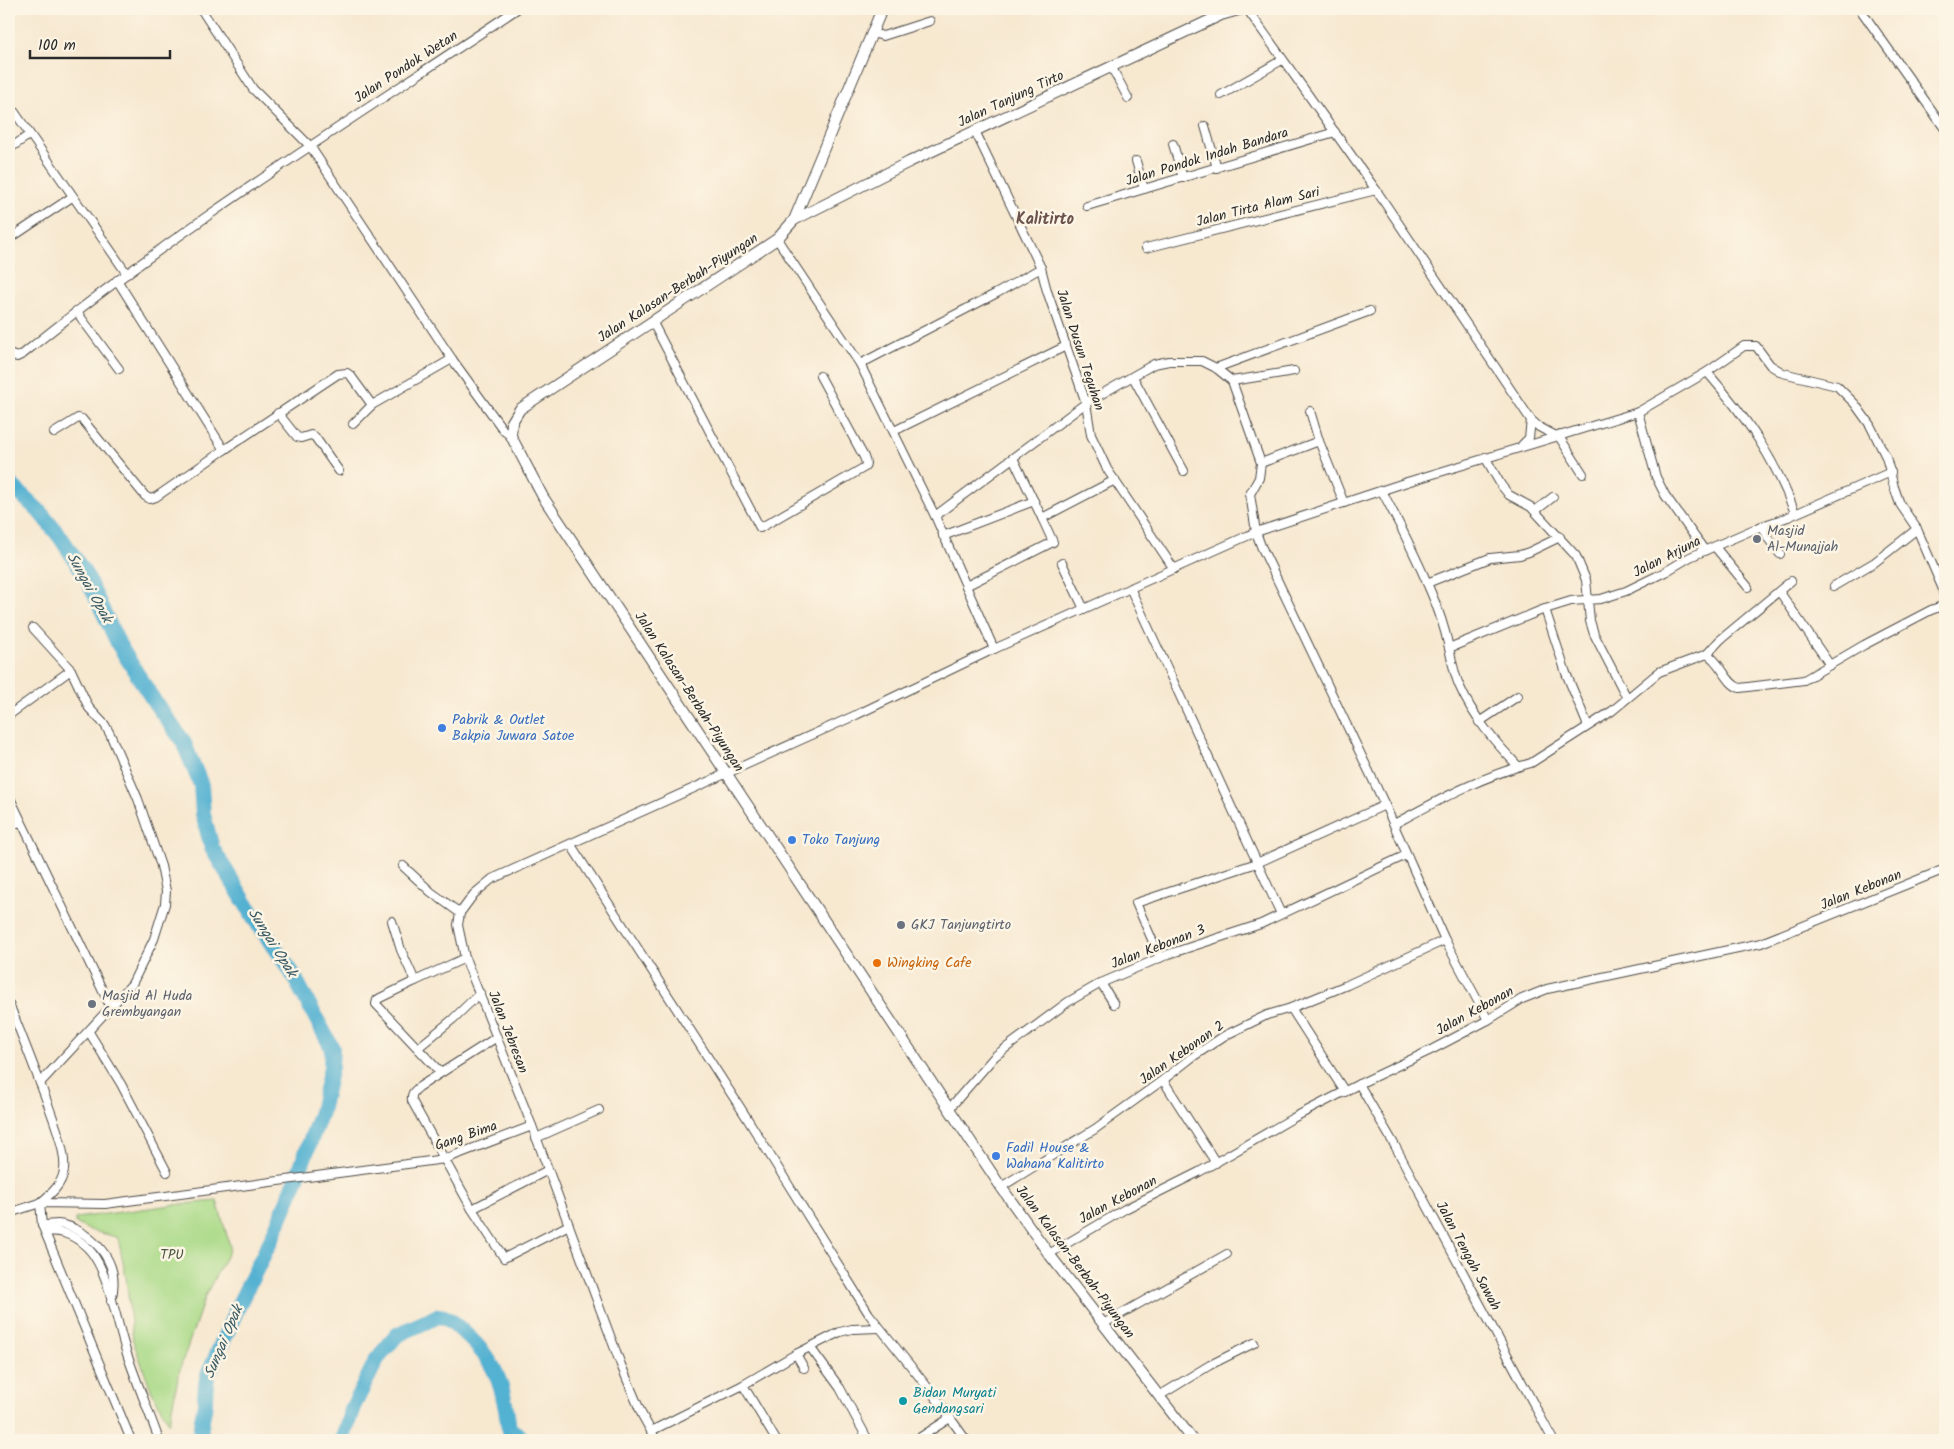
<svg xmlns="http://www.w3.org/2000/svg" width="1954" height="1449" viewBox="0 0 1954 1449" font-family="Kalam,sans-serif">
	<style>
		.green { fill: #aada88; stroke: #6a825a }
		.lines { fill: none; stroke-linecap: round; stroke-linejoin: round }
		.river { stroke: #53b1d1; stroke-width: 16 }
		.minor-casing { stroke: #4a4744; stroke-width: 10 }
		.tertiary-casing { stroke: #4a4744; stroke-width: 12 }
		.minor { stroke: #fff; stroke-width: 8 }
		.tertiary { stroke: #fff; stroke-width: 10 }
		.worship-dot { fill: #6b7280; stroke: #fcf5e5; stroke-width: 2 }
		.shop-dot { fill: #3f7fe0; stroke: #fcf5e5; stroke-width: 2 }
		.food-dot { fill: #e8710a; stroke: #fcf5e5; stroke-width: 2 }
		.culture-dot { fill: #0f9aa8; stroke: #fcf5e5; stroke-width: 2 }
		.labels { text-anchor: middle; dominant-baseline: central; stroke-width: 5; stroke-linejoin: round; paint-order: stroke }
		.street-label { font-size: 14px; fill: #2b2b2b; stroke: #fcf5e5 }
		.worship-label { font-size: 14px; fill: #5b616d; stroke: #fcf5e5; text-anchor: start }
		.shop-label { font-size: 14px; fill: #366cbe; stroke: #fcf5e5; text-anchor: start }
		.food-label { font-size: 14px; fill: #c56008; stroke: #fcf5e5; text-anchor: start }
		.park-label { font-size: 14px; fill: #4b5742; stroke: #fcf5e5 }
		.culture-label { font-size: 14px; fill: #0d838f; stroke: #fcf5e5; text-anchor: start }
		.water-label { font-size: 15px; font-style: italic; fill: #395a65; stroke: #fcf5e5 }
		.quarter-label { font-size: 16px; font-weight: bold; fill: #6b534d; stroke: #fcf5e5 }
	</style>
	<rect width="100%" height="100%" fill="#fcf5e5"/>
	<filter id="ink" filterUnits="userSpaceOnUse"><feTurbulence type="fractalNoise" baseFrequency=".02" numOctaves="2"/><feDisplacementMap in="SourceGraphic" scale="10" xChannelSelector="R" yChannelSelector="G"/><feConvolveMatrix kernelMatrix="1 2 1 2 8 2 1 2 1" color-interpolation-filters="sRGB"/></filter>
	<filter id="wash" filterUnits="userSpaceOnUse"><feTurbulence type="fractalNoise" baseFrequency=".0096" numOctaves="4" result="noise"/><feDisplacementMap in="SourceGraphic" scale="20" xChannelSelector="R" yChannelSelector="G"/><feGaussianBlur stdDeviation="1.12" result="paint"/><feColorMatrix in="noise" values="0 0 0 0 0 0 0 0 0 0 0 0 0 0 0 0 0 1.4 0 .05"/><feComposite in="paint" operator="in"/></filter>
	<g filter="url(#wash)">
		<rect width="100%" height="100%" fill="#f7e8d0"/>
		<path class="green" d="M217,1201l13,45 -1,5 -24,45 -25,73 -11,54 -17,-31 -19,-51 -7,-64 -8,-39c-16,-6 -27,-5 -42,-15v-5l96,-13z"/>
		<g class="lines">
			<g class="river">
				<path d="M9,483l30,28 22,27 25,38 33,69 35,56 29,40 18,44 2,29 9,34 48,79 31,44 41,77 -1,19 -10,45 -26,71 -24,57 -31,62 -32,73c-3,10 -3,19 -3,29 -2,13 -6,23 -4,36"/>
				<path d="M342,1440l11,-33 24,-48 20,-24 41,-19 6,1 7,4c42,36 51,53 58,108l10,6 3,5"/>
			</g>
		</g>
	</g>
	<g filter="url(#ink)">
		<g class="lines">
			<defs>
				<g id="minor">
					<path d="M201,9l52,80 57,57 142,213 52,72 7,5"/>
					<path d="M1247,9l129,181 155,230 8,7 17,9"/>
					<path d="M1860,9l85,120"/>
					<path d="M872,33l11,3 47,-15"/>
					<path d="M1112,68l16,30"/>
					<path d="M1221,95l61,-35"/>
					<path d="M9,104l118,170"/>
					<path d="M1205,126l12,42"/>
					<path d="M975,131l66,137 6,23 39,112 5,32 16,34 67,100"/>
					<path d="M1173,144l10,34"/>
					<path d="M9,149l20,-14"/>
					<path d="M1136,161l8,28"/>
					<path d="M1087,206l248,-74"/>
					<path d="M9,239l63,-42"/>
					<path d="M777,239l83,125 75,152 59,133"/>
					<path d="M1146,248l230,-58"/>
					<path d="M117,280l107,170 114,-76 9,-1 4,3 21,29 80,-46"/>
					<path d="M76,311l43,58"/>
					<path d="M652,321l108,207 105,-61 1,-4 -2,-6 -44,-81"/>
					<path d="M9,354l8,3 6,-3c156,-127 327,-233 494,-345"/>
					<path d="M860,364l137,-71 44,-25"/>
					<path d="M1216,368l154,-57"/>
					<path d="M1707,372c39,45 67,85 88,141"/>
					<path d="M1133,377l51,94"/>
					<path d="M1232,381l62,-10"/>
					<path d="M1310,411l9,30"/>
					<path d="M1638,412l18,65 9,18 40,56"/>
					<path d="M278,413l19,24 4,1 10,-3 4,2 24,34"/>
					<path d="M353,424l19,-19"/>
					<path d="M894,431l172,-85"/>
					<path d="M54,433l24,-15 4,1 63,77 5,3 6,-2 68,-47"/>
					<path d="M1558,435l25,39"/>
					<path d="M1522,445l7,-7 2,-18"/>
					<path d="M1485,457l16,28 8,10 22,12 45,49 10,24 4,41 4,13 33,64"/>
					<path d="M1013,458l29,60 73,-38"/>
					<path d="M1261,463l58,-22 25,62"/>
					<path d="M1382,491c17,32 34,65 48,99 8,18 15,39 19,58 3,13 5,25 10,37 14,32 35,56 58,80"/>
					<path d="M1535,511l18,-14"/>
					<path d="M935,516l151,-113 68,-39 15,-3h33l14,7 16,13 29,82 -2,15 -9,16 6,38 5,14 124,259 60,135 43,80"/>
					<path d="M1763,526l5,12 12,16"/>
					<path d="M943,536l91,-35"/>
					<path d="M1715,547l33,40"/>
					<path d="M1062,563l22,46"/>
					<path d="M1427,583l63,-25 30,-3 9,-3 31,-15"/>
					<path d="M966,586l87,-44 -11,-24"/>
					<path d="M1834,586l41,-24 42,-33"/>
					<path d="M1130,588l151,326"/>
					<path d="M1779,591l51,74"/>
					<path d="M1545,609l21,64 22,53"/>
					<path d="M33,628l38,42 18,38 16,17 5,9 28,65 23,67 5,25 -1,13 -11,35 -22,45 -92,99"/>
					<path d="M1449,648l93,-38 29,-9 30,-2 25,-8 39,-19 25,-15 69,-30 29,-10 103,-45"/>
					<path d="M1707,654l13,-14 71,-59"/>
					<path d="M9,715l62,-45"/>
					<path d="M1479,722l39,-26"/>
					<path d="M9,796l12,25"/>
					<path d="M1394,824c43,-23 88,-48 137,-61l81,-52 47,-39 48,-18c14,8 20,31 33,34l64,-8 60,-35 67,-35 14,-5"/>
					<path d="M9,827l12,-6 90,187"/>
					<path d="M571,845l174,270 124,199 64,80 33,46"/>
					<path d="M403,866l28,26 29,21"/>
					<path d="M392,921l9,29 14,31 50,-23"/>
					<path d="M1160,958l-24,-55 121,-40 128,-58"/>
					<path d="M415,981l-35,17 -3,2 -1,4 64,68"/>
					<path d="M1101,983l13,21"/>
					<path d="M9,1004c14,34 27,68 40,103 6,17 17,45 15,63 -2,15 -13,24 -24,33"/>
					<path d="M1291,1008l54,84"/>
					<path d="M89,1032l32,52 46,88"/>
					<path d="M497,1037l-78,50c-6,5 -8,7 -7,14l60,108 32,49 65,-33"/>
					<path d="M419,1047l34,-28 27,-26"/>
					<path d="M1163,1080l53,83"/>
					<path d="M1359,1084l35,60 159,296"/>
					<path d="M949,1109l46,-53 73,-54 33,-19 68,-29 92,-30 145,-69"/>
					<path d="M536,1138l63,-28"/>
					<path d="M1001,1187l94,-58 68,-49 28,-22 33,-22 43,-21 24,-7 56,-23 98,-45"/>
					<path d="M40,1203l2,22 89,215"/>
					<path d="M472,1209l76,-39"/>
					<path d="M9,1213l31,-10 65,1 340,-45 87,-33"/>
					<path d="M42,1225c6,0 11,-1 16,-1 9,0 18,5 26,10 23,16 35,38 27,67"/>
					<path d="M46,1232c18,-3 35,7 46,21 18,24 25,72 35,101 10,29 22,58 32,86"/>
					<path d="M1049,1254l76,-45 74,-37 94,-54 66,-34 72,-34 57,-30 34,-21 25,-10 214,-46 184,-74"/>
					<path d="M1103,1324l124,-70"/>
					<path d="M810,1347l30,41 28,52"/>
					<path d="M796,1354l8,14"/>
					<path d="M743,1385l33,55"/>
					<path d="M1159,1396l51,-31 44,-22"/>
					<path d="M651,1431l92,-46 53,-31 44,-22 12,-3 27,-1"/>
					<path d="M656,1440l-14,-25 -21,-50 -89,-239 -67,-168 -7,-33 2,-12 14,-19 18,-15 364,-164 138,-66 262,-117 151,-50 231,-70 69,-40 37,-26h12l14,19 13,8 54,13 18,18 15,21 16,32 8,30 6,17 17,25 25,58 3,13"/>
					<path d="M916,1440l34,-22"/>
				</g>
				<g id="tertiary">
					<path d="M882,9l-88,211 -17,19 -257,170 -8,13 -1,14 32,61 458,690 48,67 144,186"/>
					<path d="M794,220l115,-58 312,-147 21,-6"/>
				</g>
			</defs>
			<use href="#minor" class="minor-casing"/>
			<use href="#tertiary" class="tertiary-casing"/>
			<use href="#minor" class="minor"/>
			<use href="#tertiary" class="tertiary"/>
		</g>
	</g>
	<g class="worship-dot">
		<circle cx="1757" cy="539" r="5"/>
		<circle cx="901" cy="925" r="5"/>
		<circle cx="92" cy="1004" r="5"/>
	</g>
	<g class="shop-dot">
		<circle cx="442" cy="728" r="5"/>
		<circle cx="792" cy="840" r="5"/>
		<circle cx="996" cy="1156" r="5"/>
	</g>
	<circle class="food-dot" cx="877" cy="963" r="5"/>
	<circle class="culture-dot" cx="903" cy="1401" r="5"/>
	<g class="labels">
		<g class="street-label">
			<text transform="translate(406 67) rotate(-33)">Jalan Pondok Wetan</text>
			<text transform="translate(1011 99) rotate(-25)">Jalan Tanjung Tirto</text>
			<text transform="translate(1207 157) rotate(-17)">Jalan Pondok Indah Bandara</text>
			<text transform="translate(1258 207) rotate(-14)">Jalan Tirta Alam Sari</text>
			<text transform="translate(678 288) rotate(-33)">Jalan Kalasan-Berbah-Piyungan</text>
			<text transform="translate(1080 350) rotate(72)">Jalan Dusun Teguhan</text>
			<text transform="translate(1667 557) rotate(-27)">Jalan Arjuna</text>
			<text transform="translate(689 692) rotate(57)">Jalan Kalasan-Berbah-Piyungan</text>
			<text transform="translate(1861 890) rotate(-22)">Jalan Kebonan</text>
			<text transform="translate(1158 947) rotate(-21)">Jalan Kebonan 3</text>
			<text transform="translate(1475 1011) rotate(-29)">Jalan Kebonan</text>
			<text transform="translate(508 1032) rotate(69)">Jalan Jebresan</text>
			<text transform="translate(1182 1053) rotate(-35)">Jalan Kebonan 2</text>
			<text transform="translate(466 1136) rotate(-19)">Gang Bima</text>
			<text transform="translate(1118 1200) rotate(-28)">Jalan Kebonan</text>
			<text transform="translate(1468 1256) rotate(62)">Jalan Tengah Sawah</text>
			<text transform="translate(1075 1262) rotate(53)">Jalan Kalasan-Berbah-Piyungan</text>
		</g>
		<g class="worship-label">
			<text x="1767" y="531">Masjid<tspan x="1767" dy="16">Al-Munajjah</tspan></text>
			<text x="911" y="925">GKJ Tanjungtirto</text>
			<text x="102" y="996">Masjid Al Huda<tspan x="102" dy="16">Grembyangan</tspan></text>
		</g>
		<g class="shop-label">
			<text x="452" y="720">Pabrik &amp; Outlet<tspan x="452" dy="16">Bakpia Juwara Satoe</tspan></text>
			<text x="802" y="840">Toko Tanjung</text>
			<text x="1006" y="1148">Fadil House &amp;<tspan x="1006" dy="16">Wahana Kalitirto</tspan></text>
		</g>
		<g class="food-label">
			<text x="887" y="963">Wingking Cafe</text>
		</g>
		<g class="park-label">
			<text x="172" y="1255">TPU</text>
		</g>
		<g class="culture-label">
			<text x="913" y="1393">Bidan Muryati<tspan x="913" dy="16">Gendangsari</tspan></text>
		</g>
		<g class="water-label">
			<text transform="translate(89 588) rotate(61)">Sungai Opak</text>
			<text transform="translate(272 943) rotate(58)">Sungai Opak</text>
			<text transform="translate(224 1342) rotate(-67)">Sungai Opak</text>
		</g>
		<g class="quarter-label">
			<text x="1045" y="219">Kalitirto</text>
		</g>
	</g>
	<rect width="1954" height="1449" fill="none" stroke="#fcf5e5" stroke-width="30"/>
	<path d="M30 50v8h140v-8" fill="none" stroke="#2b2b2b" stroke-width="2.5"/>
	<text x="38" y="50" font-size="15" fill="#2b2b2b" stroke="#fcf5e5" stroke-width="4" paint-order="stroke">100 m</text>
</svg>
